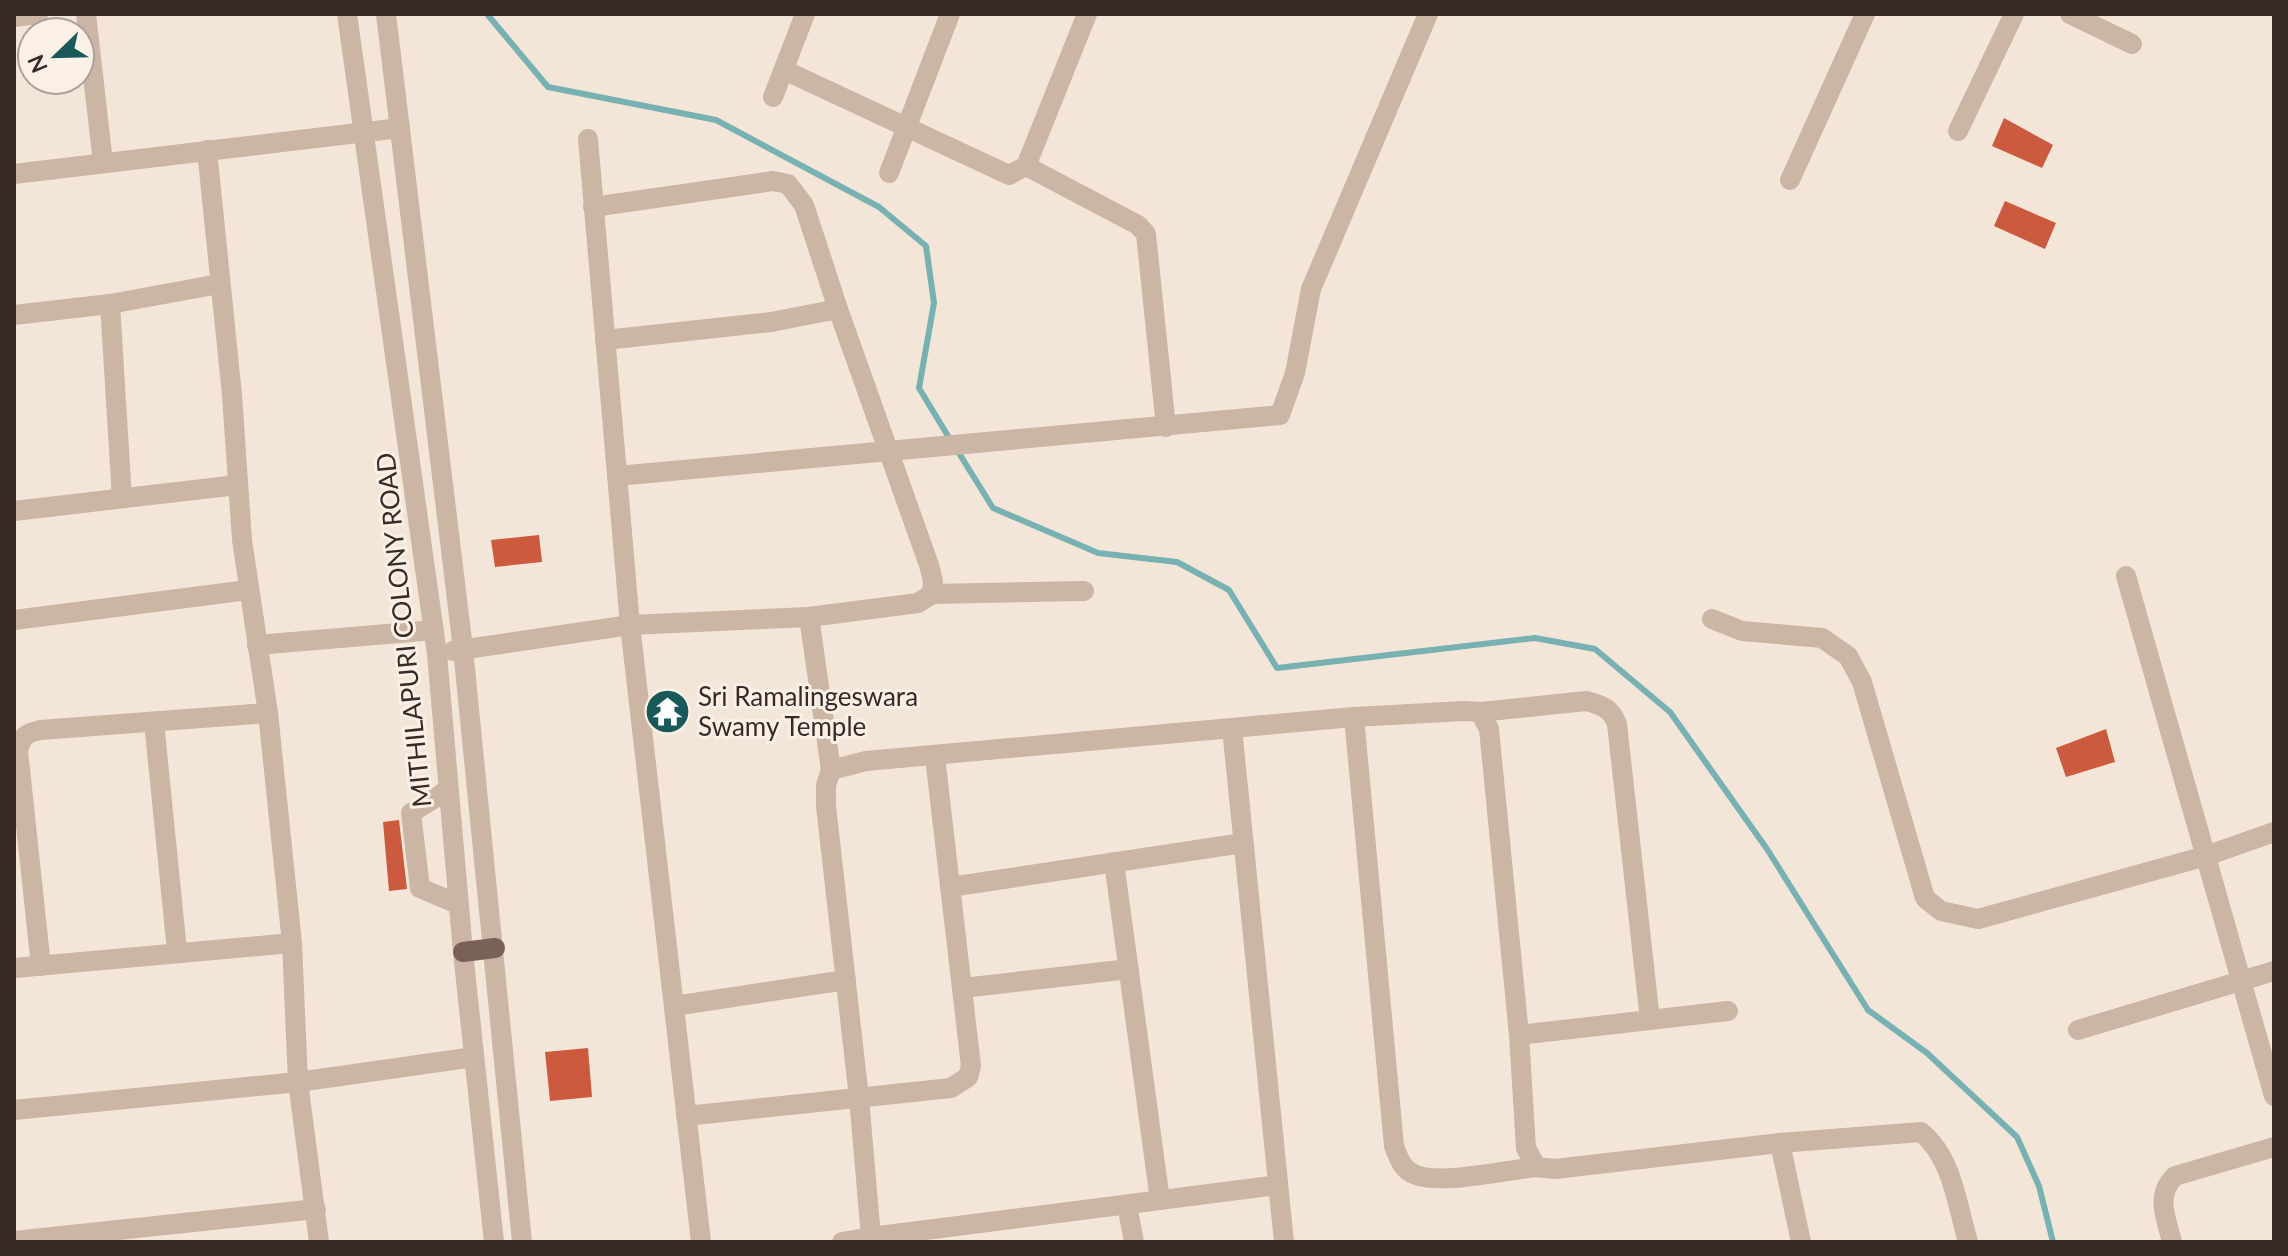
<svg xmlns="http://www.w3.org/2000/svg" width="2288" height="1256" viewBox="0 0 2288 1256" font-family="Lato,sans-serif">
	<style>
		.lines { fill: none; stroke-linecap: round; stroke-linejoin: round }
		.stream { stroke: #77b1b1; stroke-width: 6 }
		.building { fill: #cc5a3e }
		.minor { stroke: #cbb5a5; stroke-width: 20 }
		.major { stroke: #796157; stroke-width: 20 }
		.labels { text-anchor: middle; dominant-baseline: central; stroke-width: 6; stroke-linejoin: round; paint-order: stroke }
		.street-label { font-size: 26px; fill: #372b27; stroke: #faf0e6 }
		.poi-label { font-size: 26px; fill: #372b27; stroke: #faf0e6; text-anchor: start }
	</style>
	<rect width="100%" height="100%" fill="#f3e6d9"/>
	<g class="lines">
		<g class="stream">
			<path d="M487,14l61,73 168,33 163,87 47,39 8,57 -15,85 32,53"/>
			<path d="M957,450l36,58 105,45 79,9 52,28 48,78 258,-30 60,11 75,63 97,137 101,161 59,43 90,84 22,49 14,56"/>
		</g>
	</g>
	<g class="building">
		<path d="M2004,118l49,27 -11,23 -50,-22z"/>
		<path d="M2005,201l51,22 -11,26 -51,-23z"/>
		<path d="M539,535l3,27 -47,5 -4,-27z"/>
		<path d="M2106,729l9,33 -49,15 -10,-29z"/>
		<path d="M399,820l8,69 -18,2 -6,-69z"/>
		<path d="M588,1048l4,49 -42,4 -5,-49z"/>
	</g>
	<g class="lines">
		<g class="minor">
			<path d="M86,14l17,149"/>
			<path d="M347,14l90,640 26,298 31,290"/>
			<path d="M386,14l77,635 59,593"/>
			<path d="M2070,14l62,30"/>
			<path d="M14,17l24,-3"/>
			<path d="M784,70l225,105 17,-9 61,-152"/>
			<path d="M773,97l32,-83"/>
			<path d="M1958,131l56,-117"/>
			<path d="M588,139l42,486 71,617"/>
			<path d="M207,150l25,245 10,145 26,173 24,230 6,139 21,160"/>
			<path d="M1026,166l112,59 8,9 20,193"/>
			<path d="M889,173l61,-159"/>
			<path d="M14,174l386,-46"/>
			<path d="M1790,180l75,-166"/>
			<path d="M593,207l180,-26 15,3 16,21 34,104"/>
			<path d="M110,304l12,194"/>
			<path d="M14,315l96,-11 109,-20"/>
			<path d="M617,476l663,-61 15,-42 16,-84 117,-275"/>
			<path d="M14,511l223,-26"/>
			<path d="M2126,576l148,520"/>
			<path d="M932,594l152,-3"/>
			<path d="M809,617l22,153"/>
			<path d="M1712,619l30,12 80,7 26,18 14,26 63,216 16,13 37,8 228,-63 68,-24"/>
			<path d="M14,620l234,-30"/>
			<path d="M257,645l177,-15"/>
			<path d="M453,651l177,-26 179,-8 109,-14 14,-9 1,-13 -4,-16 -91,-256 -67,13 -166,18"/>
			<path d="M1480,712l106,-11c16,4 25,7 31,23l33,296"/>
			<path d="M1354,717l40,429c5,13 8,24 22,29 26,10 91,-5 120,-8"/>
			<path d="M154,722l23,229"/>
			<path d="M1232,728l52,514"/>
			<path d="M448,790l-37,23 9,75 38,16"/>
			<path d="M1114,862l46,338"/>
			<path d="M950,887l293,-44"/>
			<path d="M41,966l-23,-215c3,-14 8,-18 22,-21l228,-17"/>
			<path d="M14,968l278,-25"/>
			<path d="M963,988l166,-19"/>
			<path d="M674,1006l172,-26"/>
			<path d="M2078,1030l196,-59"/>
			<path d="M1519,1035l209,-24"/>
			<path d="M14,1110l284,-28 176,-25"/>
			<path d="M686,1116l265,-28 17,-11 3,-11 -36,-309"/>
			<path d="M1780,1143l141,-11c31,25 36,72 47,110"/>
			<path d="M1127,1205l7,37"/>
			<path d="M871,1237l407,-52"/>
			<path d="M14,1241l302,-32"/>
			<path d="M842,1242l29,-5 -12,-139 -33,-292v-21l5,-15 35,-9 488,-44 110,-6 16,1 9,17 30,306 7,113 10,19 19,2 225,-26 21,99"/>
			<path d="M2172,1242c-6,-24 -17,-47 3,-66l99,-29"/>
		</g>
		<path class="major" d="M463,952l32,-4"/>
	</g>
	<defs>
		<symbol id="temple-disc" viewBox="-11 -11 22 22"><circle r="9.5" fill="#1a595a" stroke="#faf0e6"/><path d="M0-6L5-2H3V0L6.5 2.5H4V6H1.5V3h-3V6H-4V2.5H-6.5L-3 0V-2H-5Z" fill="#fff"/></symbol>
	</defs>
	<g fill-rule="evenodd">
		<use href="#temple-disc" x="642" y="686" width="51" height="51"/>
	</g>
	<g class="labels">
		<g class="street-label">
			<text transform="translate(403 630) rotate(-96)">MITHILAPURI COLONY ROAD</text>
		</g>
		<g class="poi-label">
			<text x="698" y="696">Sri Ramalingeswara<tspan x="698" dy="30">Swamy Temple</tspan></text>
		</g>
	</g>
	<rect width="2288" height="1256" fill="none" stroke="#372b27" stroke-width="32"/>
	<g transform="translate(56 56) rotate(247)"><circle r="38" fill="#faf0e6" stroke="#aca19a" stroke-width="2"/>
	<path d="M0-6L14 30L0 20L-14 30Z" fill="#1a595a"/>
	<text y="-12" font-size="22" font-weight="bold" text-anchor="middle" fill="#372b27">N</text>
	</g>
</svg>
